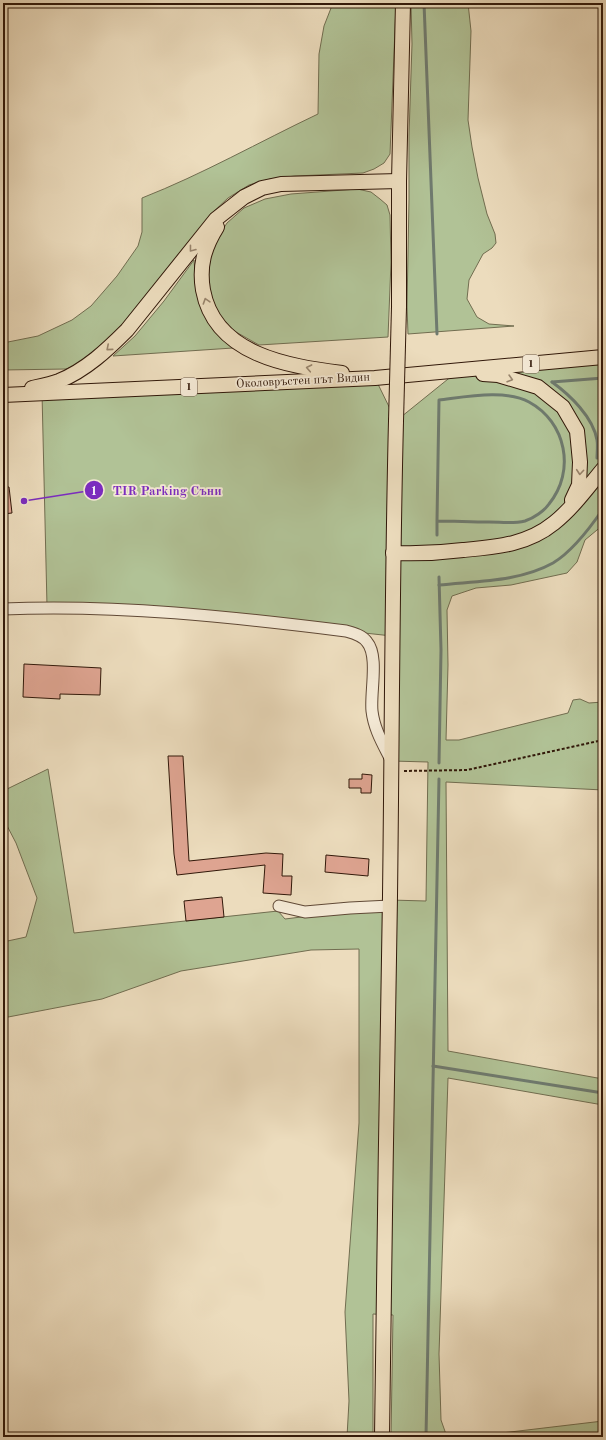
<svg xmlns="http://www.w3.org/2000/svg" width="606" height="1440" viewBox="0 0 606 1440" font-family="'Old Standard TT',serif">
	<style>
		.green { fill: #b1c296; stroke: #716d50 }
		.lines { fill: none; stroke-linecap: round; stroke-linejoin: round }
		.stream { stroke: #6f7a6e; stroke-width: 3 }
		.building { fill: #dea491; stroke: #311809 }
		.minor-casing { stroke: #604936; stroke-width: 13 }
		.major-casing { stroke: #311809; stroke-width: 16 }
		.path { stroke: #311809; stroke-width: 2; stroke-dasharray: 3 2; stroke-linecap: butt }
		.minor { stroke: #f3e8d4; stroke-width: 11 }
		.major { stroke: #ecdcbd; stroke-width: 14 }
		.major-bridge-casing { stroke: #311809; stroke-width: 16; stroke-linecap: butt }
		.major-bridge { stroke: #ecdcbd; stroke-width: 14 }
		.oneway { stroke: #98846c }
		.labels { text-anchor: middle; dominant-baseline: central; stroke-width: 3.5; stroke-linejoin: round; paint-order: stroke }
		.shield { fill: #f3e8d4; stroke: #6b5646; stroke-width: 1 }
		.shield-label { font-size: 11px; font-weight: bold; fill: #311809 }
		.street-label { font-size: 12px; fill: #311809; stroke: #f3e8d4 }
		.leader { fill: none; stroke: #7b2cbf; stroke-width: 1.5 }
		.callout-dot { fill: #7b2cbf; stroke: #f3e8d4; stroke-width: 1.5 }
		.mark-label { font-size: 12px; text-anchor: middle; font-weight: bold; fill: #fff }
		.callout-label { font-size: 13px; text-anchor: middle; font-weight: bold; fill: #7b2cbf; stroke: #f3e8d4; stroke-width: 3.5; stroke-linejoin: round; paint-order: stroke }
	</style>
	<rect width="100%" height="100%" fill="#ecdcbd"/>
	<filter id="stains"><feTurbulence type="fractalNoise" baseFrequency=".005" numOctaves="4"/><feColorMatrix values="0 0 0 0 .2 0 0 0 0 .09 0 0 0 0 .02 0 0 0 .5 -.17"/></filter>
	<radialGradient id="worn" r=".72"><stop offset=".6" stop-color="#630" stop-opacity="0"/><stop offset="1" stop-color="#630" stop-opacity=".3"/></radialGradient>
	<g class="green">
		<path d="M333,3h63l-6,151 -6,9 -10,6 -11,4 -68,3 -25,3 -21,6 -21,13 -17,16 -26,34 -72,91 -38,27 -9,3 -63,1v-27l35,-7 34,-16 19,-14 26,-30 21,-30 4,-14v-34c61,-24 117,-56 176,-84l1,-60 5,-28z"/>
		<path d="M411,3h57l3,28 -3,89 4,27 6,31 9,36 8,20 1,9 -4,5 -9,6 -14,26 -2,19 10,18 12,7 25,2 -106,8 -1,-27 2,-107v-65l3,-91z"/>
		<path d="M357,189l14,3 9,7 7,6 3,10 1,47 -3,75 -129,8 -23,-13 -13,-11 -10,-18 -5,-22 2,-22 6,-19 11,-17 17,-15 21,-9 26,-5z"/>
		<path d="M194,260l1,13 24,62 14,13 -120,8 22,-20 29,-35z"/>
		<path d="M603,357v168l-18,15 -8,22 -10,11 -56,12 -35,3 -24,8 -5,14 1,55 -2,75h13l109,-27 5,-13 7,-1 9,4 14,-1v88l-157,-8 2,269 155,28v26l-155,-27 -9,276 2,66 6,17h-56l2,-122 -20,-1v123h-26l2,-36 -4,-89 14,-189v-174l-48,1 -130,21 -79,28 -99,19v-76l23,-5 11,-39 -21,-55 -13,-25v-27l45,-22 26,164 204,-22 7,8 105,-13v-6l36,1 2,-139 -36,-1v-125l-46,-5 -299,-25 -5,-213 333,-15 21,43 62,-50z"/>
		<path d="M603,1421v16h-135z"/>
	</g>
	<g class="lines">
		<g class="stream">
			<path d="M424,3l13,331"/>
			<path d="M552,382c18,13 41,35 45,58 1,6 0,13 0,18l6,-7"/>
			<path d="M552,382l51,-4"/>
			<path d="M437,521c17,0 34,1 52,1 12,0 24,2 36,-1 9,-3 19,-10 24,-17 27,-33 17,-82 -20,-102 -23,-13 -64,-5 -90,-2l-2,121v14"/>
			<path d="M439,577l2,73 -2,113"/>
			<path d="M439,585c37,-4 80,-3 114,-22 20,-12 37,-35 50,-54"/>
			<path d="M433,1066l170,27"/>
			<path d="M426,1437l13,-658"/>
		</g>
	</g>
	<g class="building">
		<path d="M3,487h6l3,26 -9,1z"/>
		<path d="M24,664l77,4 -1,27 -40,-1v5l-37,-2z"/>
		<path d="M168,756h15l6,105 77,-8 17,1 -1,22h10l-1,19 -28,-2 2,-28 -88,10 -3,-21z"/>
		<path d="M362,774l10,1 -1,18h-10v-5h-12v-9h13z"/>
		<path d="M326,855l43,4 -1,17 -43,-4z"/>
		<path d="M222,897l2,20 -38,4 -2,-20z"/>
	</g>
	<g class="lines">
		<defs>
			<g id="minor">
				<path d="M3,609c114,-5 230,8 343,22 7,2 16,4 21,11 12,14 3,51 5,69 2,18 11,33 19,49"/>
				<path d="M279,906l26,6 45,-4 40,-2"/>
			</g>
			<g id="major">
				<path d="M217,227c-13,21 -18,39 -14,63 12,65 85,76 139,83"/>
				<path d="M399,307v-126l4,-178"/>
				<path d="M483,374l15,1 40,12 25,20 14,24 3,31 -1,23 -7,15"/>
				<path d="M32,388c9,-2 19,-4 27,-7 27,-11 48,-31 68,-51l89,-111 28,-22 18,-9 19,-4 118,-3"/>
				<path d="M3,395l372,-17 228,-21"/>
				<path d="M393,553c24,1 46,0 70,-3 33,-3 64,-5 91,-27 19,-15 34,-36 49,-54"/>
				<path d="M382,1437c1,-180 6,-361 8,-541 2,-158 2,-316 6,-475"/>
			</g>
		</defs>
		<use href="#minor" class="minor-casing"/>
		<use href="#major" class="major-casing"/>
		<path class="path" d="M404,771l63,-1 136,-30"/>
		<use href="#minor" class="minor"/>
		<use href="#major" class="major"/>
		<defs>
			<path id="major-bridge" d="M396,421l3,-114"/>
		</defs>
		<use href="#major-bridge" class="major-bridge-casing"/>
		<use href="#major-bridge" class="major-bridge"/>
	</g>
	<defs><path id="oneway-chevron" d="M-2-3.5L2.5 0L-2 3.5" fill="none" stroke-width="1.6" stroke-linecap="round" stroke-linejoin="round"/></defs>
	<g class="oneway">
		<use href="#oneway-chevron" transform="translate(192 249) rotate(128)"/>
		<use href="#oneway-chevron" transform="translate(206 301) rotate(-108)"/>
		<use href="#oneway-chevron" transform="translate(109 348) rotate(139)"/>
		<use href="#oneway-chevron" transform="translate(309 368) rotate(-169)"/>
		<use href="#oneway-chevron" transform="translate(510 379) rotate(16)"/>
		<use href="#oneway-chevron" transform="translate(580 472) rotate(95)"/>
	</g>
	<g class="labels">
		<g class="shield">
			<rect x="523" y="355" width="16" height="18" rx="3"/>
			<rect x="181" y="378" width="16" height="18" rx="3"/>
		</g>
		<g class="shield-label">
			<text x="531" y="364">1</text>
			<text x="189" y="387">1</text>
		</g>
		<g class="street-label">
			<text transform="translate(303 381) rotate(-3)">Околовръстен път Видин</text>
		</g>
	</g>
	<path class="leader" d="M24 501L94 490"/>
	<g class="callout-dot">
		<circle cx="24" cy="501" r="4"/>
		<circle cx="94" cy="490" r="10"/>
	</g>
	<g class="mark-label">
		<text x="94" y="495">1</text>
	</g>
	<g class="callout-label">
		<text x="167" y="495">TIR Parking Съни</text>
	</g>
	<rect width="606" height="1440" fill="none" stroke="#ecdcbd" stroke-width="16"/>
	<rect x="4" y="4" width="598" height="1432" fill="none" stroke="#311809" stroke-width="2"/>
	<rect x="8" y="8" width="590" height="1424" fill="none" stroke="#311809"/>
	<rect width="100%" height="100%" filter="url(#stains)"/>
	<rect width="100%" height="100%" fill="url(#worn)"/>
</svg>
